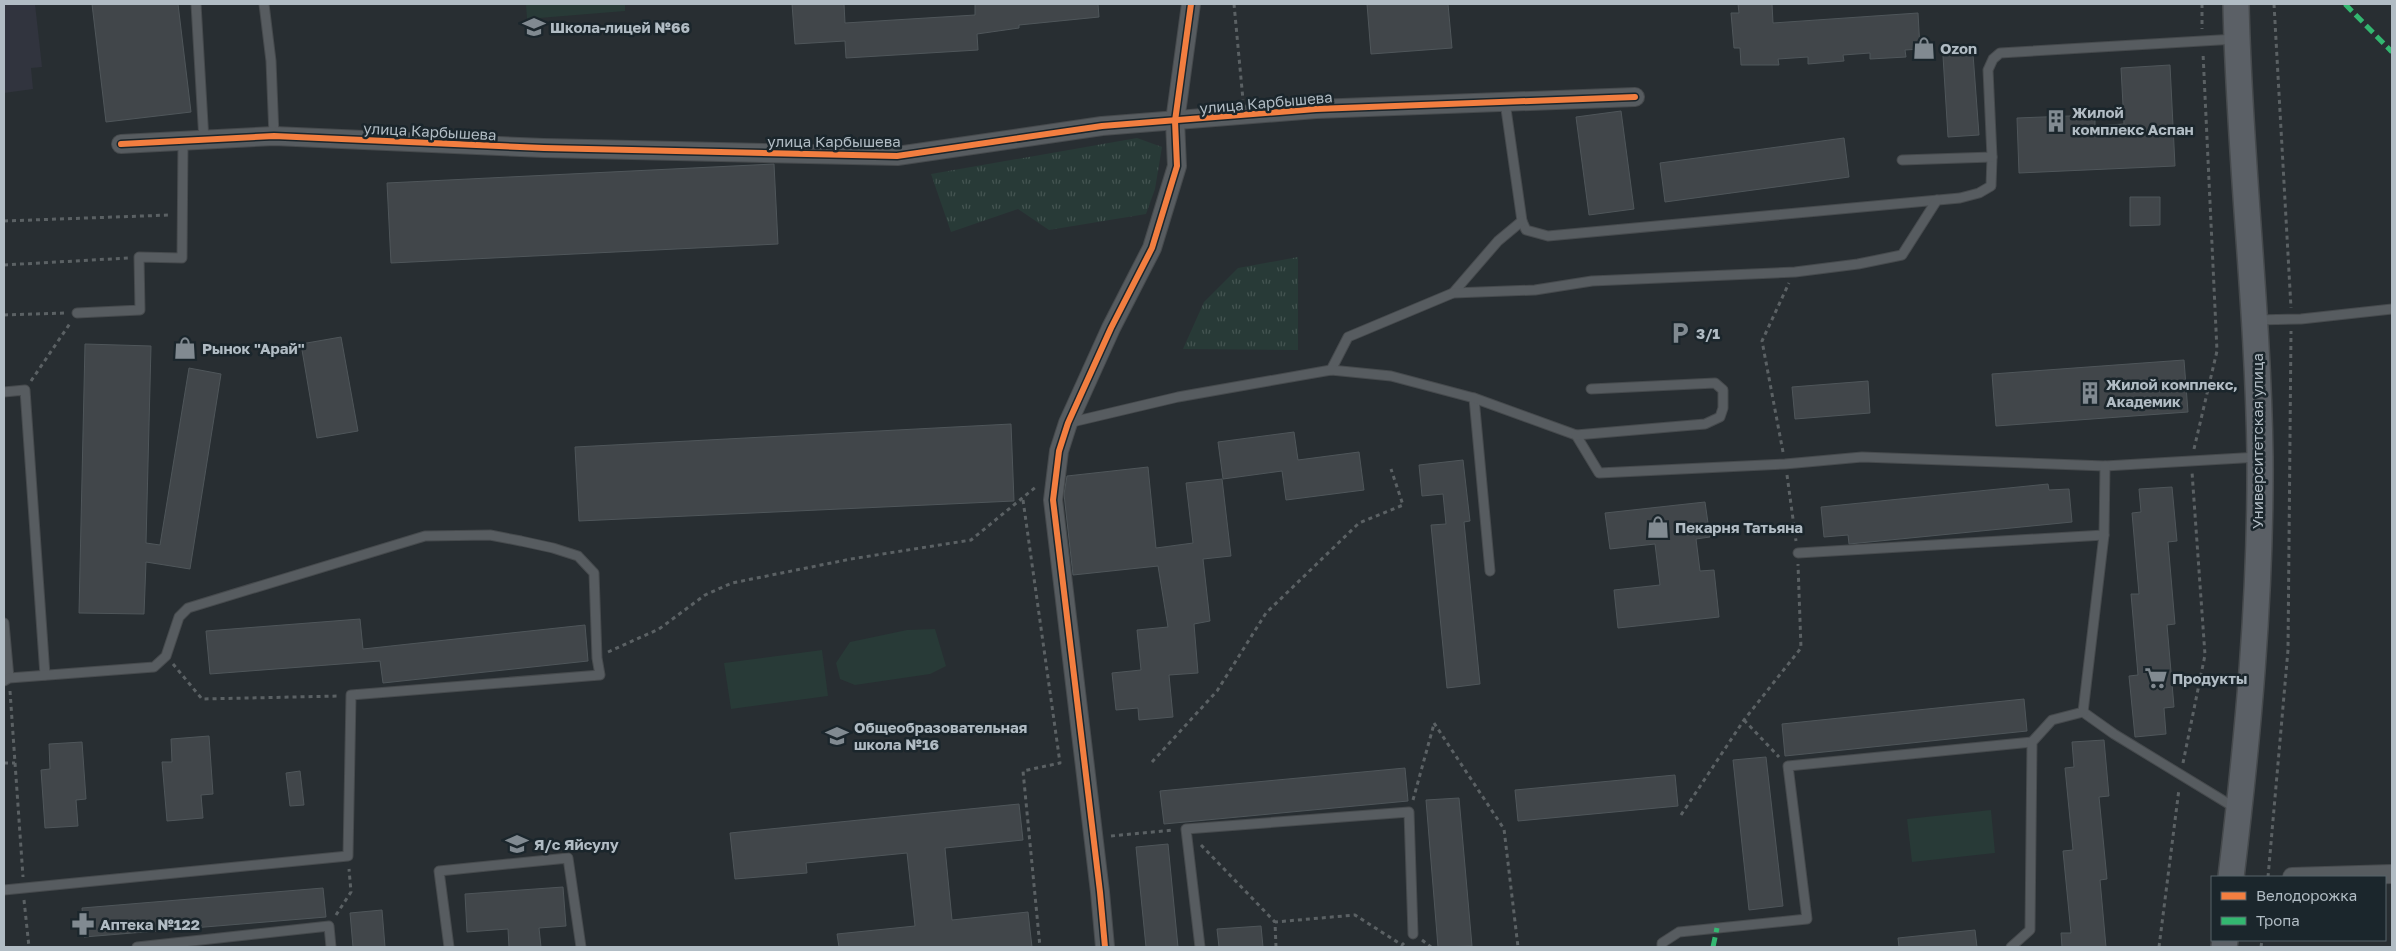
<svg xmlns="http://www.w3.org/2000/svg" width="2396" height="951" viewBox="0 0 2396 951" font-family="'Golos Text',sans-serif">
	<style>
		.medical { fill: #31343e }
		.grass { fill: url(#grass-tufts) }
		.pitch { fill: #283a37 }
		.building { fill: #41464a; stroke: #4f565a }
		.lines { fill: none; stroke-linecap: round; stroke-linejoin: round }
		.service-casing { stroke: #464a4d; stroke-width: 11 }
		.minor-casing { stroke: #464a4d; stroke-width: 20 }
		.secondary-casing { stroke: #464a4d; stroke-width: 28 }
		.path { stroke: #5b6164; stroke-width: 3; stroke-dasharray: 4 4; stroke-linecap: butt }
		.service { stroke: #575c60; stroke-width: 9 }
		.minor { stroke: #575c60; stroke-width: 18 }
		.secondary { stroke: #5b6066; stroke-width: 25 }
		.quiet { stroke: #33b770; stroke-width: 5; stroke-dasharray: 10 5; stroke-linecap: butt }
		.cycleway-casing { stroke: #1b262c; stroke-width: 9 }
		.cycleway { stroke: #f27e40; stroke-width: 6 }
		.labels { text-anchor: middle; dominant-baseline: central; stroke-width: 5; stroke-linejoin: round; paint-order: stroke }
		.poi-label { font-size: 15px; font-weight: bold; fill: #b1bcc4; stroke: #1b262c; text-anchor: start }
		.street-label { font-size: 15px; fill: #b1bcc4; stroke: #1b262c }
	</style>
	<defs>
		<pattern id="grass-tufts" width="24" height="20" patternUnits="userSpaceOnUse" patternTransform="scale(1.25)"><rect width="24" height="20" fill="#283a37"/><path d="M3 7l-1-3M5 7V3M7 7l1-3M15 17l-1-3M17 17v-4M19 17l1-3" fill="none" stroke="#455552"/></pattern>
	</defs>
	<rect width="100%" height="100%" fill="#282e32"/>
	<path class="medical" d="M4,4h31l7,63 -11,1 2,21 -29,4z"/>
	<g class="grass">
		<path d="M1137,138l25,9 -7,42 -9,25 -97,16 -31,-21 -67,23 -20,-58z"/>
		<path d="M1298,257v93l-115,-1 21,-47 34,-34z"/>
	</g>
	<g class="pitch">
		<path d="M526,4h99v7l-98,8z"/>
		<path d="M935,629l11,37 -16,8 -75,11 -15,-6 -4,-16 14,-21 57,-12z"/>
		<path d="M822,650l6,46 -97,13 -7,-46z"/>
		<path d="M1991,810l4,43 -83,9 -5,-43z"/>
	</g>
	<g class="building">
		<path d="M92,4h86l13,108 -85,10z"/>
		<path d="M792,4h52l1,19 130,-8v-11h123l1,13 -80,8v3l-42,6 1,16 -132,8 -1,-17 -50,3z"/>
		<path d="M1367,4h81l4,44 -81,6z"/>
		<path d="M1738,4h34l1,19 145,-10 2,36 -15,1 1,7 -36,2v-6l-27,2 1,6 -36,3v-7l-30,2 1,6h-38l-1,-17h-6l-3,-35h8z"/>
		<path d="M1973,54l6,81 -31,2 -5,-81z"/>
		<path d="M2170,65l5,101 -156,7 -2,-55 78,-3v11l29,-2 -3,-56z"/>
		<path d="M1621,111l13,98 -45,6 -13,-98z"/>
		<path d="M1844,138l5,39 -184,25 -5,-39z"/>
		<path d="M774,164l4,80 -387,19 -4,-80z"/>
		<path d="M2130,197h30v28l-30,1z"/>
		<path d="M341,337l17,94 -41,7 -16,-94z"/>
		<path d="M85,344l66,2 -5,197 14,2 29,-177 32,6 -31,195 -44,-7 -2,52 -65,-1z"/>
		<path d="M2184,360l4,52 -192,14 -4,-52z"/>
		<path d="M1868,381l2,32 -75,6 -3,-32z"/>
		<path d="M1011,424l3,77 -435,20 -4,-74z"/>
		<path d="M1294,432l4,28 61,-8 5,38 -78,10 -4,-29 -59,8 -5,-37z"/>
		<path d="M1463,460l7,61 -6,1 16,162 -33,4 -16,-163 15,-1 -3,-30 -21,2 -3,-31z"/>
		<path d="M1148,467l8,81 37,-5 -7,-60 36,-4 9,77 -28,3 7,62 -16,3 4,49 -29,2 4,42 -34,3 -1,-12 -22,2 -4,-37 29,-3 -4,-40 31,-3 -10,-61 -85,9 -9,-81 3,-18z"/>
		<path d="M2048,484l1,6 20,-1 3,33 -223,22 -1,-9 -24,2 -3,-30z"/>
		<path d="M2172,487l5,54 -9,1 7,82 -8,1 7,82 -10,1 2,26 -31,3 -6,-61 9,-1 -7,-81h8l-7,-81 9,-1 -2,-23z"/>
		<path d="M1705,502l5,35 -14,2 4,32 14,-1 5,47 -101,11 -4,-38 46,-5 -5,-41 -45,5 -5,-36z"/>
		<path d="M360,619l3,30 222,-24 3,36 -205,22 -3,-22 -170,13 -4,-43z"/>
		<path d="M2024,699l3,32 -242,25 -3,-32z"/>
		<path d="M209,736l4,58 -12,1 2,23 -36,3 -5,-59h10l-1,-23z"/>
		<path d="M2104,740l5,56 -10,1 8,82 -7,1 6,67h-44l-1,-14h10l-8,-82 10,-1 -8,-82 9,-1 -2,-25z"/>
		<path d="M82,742l4,57 -10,1 2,26 -33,2 -4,-58 9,-1 -1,-25z"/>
		<path d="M1766,757l17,149 -34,4 -16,-150z"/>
		<path d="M1405,768l3,33 -244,23 -4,-33z"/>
		<path d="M300,771l4,34 -14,1 -4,-33z"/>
		<path d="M1675,775l3,31 -160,15 -3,-31z"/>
		<path d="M1459,798l13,148 -34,1 -12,-147z"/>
		<path d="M1019,804l4,36 -78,8 7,72 76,-8 4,35h-193l-2,-13 78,-8 -8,-73 -101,10 1,10 -72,6 -5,-46z"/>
		<path d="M1168,844l10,103h-32l-10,-100z"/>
		<path d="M563,887l3,39 -27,2 2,19h-32l-1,-18 -41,3 -2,-38z"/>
		<path d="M323,888l3,29 -242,20 -2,-29z"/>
		<path d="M382,910l3,37h-32l-3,-34z"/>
		<path d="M1261,926l2,21h-44l-2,-18z"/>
		<path d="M1975,930l2,17h-78l-1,-9z"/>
	</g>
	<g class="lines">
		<defs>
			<g id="service">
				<path d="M196,4l8,137"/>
				<path d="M264,4l7,57 3,75"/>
				<path d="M1505,102l17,119 4,9 22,6 412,-38 19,-5 12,-7 1,-29"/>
				<path d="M1902,160l90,-3 -4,-87 5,-11 7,-6 236,-14"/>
				<path d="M1453,293l45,-52 24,-20"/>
				<path d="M77,313l63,-3 -1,-53 43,1 1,-116"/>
				<path d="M2255,320l46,-1 91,-10"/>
				<path d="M1331,370l17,-33 105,-44 82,-3 57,-9 203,-9 63,-8 44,-9 35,-55"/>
				<path d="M4,392l21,-2 20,285"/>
				<path d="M1474,398l16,173"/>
				<path d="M1068,423l110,-26 153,-27 60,6 83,22 102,37 23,38 186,-9 77,-7 243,9 154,-9"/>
				<path d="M1576,435l129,-11 15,-7 3,-9v-18l-8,-7 -124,6"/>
				<path d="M1798,553l306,-18"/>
				<path d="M4,623l5,55"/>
				<path d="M4,681l5,-3 145,-11 12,-11 13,-39 9,-9 237,-72 65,-1 31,6 32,7 25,8 16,17 3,85 3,17 -249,20 -3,161 -344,34"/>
				<path d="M2083,712l31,22 123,75"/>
				<path d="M137,947l192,-21 2,21"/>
				<path d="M449,947l-10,-76 129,-13 13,89"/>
				<path d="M1200,947l-14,-118 223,-17 4,122"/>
				<path d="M1662,947v-4l17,-11 128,-13 -19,-153 244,-24"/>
				<path d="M2011,947l19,-17 2,-188 20,-22 31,-8 21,-177 1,-69"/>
			</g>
			<g id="minor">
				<path d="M121,144l153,-8 270,12 353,8 205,-30 214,-17 319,-12"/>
				<path d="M2292,877l100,-3"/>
				<path d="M1105,947l-5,-55 -47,-392 6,-49 9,-28 43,-95 41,-80 25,-82 -2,-45 16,-117"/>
			</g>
			<g id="secondary">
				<path d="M2231,877c17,-139 30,-280 29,-421 -2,-151 -21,-301 -24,-452"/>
				<path d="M2224,947l1,-7"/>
			</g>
		</defs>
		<use href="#service" class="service-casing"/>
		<use href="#minor" class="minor-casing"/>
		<use href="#secondary" class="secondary-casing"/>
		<g class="path">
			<path d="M1234,4l9,96"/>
			<path d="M2202,4v25"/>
			<path d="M2274,4l17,304"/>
			<path d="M4,221l166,-6"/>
			<path d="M4,265l124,-7"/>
			<path d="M4,315l63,-2"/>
			<path d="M31,381l40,-59"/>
			<path d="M2194,449l23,-98 -14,-298"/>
			<path d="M1783,452l-21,-111 27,-58"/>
			<path d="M1787,475l9,66"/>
			<path d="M1023,500l37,263 -37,8 17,176"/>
			<path d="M608,652l51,-23 46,-34 27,-12 119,-24 120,-19 66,-54"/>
			<path d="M173,664l29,35 138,-3"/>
			<path d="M10,691l13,186"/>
			<path d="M1744,720l35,37"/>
			<path d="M1434,723l70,106 14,118"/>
			<path d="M1152,762l65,-71 49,-78 93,-90 44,-18 -12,-36"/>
			<path d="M4,763h11"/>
			<path d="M2183,763l22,-108 -13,-183"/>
			<path d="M1413,800l21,-76"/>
			<path d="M1681,815l63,-95 57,-72 -3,-84"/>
			<path d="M1111,836l63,-6"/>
			<path d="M1201,845l74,77"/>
			<path d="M2268,877l20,-227 3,-319"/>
			<path d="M24,900l5,47"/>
			<path d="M336,915l15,-23 -2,-23"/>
			<path d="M1422,940l9,7"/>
			<path d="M1276,947l-1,-25 80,-7 47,30 3,-3"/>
			<path d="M2159,947l20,-158"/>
			<path d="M2261,947l1,-7"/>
		</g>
		<use href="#service" class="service"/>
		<use href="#minor" class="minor"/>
		<use href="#secondary" class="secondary"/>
		<g class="quiet">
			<path d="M2345,4l47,48"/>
			<path d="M1713,947l4,-19"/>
		</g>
		<defs>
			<g id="cycleway">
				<path d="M121,144l153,-8 270,12 353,8 205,-30 214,-17 319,-12"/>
				<path d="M1105,947l-5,-55 -47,-392 6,-49 9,-28 43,-95 41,-80 25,-82 -2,-45 16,-117"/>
			</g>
		</defs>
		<use href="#cycleway" class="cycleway-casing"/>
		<use href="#cycleway" class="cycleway"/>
	</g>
	<defs>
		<symbol id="school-bare" viewBox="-9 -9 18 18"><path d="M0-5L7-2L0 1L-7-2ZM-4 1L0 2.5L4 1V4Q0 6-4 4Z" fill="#818a91" stroke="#1b262c" stroke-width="2.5" paint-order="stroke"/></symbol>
		<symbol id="shop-bare" viewBox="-9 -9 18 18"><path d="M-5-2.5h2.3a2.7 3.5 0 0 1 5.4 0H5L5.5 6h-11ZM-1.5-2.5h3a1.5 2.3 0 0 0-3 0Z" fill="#818a91" stroke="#1b262c" stroke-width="2.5" paint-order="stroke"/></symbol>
		<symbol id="building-bare" viewBox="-9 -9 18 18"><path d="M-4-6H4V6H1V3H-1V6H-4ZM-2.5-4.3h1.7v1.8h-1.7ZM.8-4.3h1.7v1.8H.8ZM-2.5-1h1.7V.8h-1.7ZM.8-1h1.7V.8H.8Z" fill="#818a91" stroke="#1b262c" stroke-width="2.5" paint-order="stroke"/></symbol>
		<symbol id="parking-bare" viewBox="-9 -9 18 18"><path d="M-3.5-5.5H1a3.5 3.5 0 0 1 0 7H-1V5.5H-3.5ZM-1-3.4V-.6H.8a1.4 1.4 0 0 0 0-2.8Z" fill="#818a91" stroke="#1b262c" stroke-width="2.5" paint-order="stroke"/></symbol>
		<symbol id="supermarket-bare" viewBox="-9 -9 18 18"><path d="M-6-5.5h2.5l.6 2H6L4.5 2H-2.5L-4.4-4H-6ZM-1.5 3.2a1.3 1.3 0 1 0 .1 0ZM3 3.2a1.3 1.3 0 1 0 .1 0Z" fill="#818a91" stroke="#1b262c" stroke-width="2.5" paint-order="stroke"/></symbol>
		<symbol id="pharmacy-bare" viewBox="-9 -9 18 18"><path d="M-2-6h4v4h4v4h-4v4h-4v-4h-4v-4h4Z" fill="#818a91" stroke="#1b262c" stroke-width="2.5" paint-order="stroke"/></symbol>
	</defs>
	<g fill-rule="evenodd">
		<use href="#school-bare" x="518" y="11" width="32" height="32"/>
		<use href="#shop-bare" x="1908" y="32" width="32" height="32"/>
		<use href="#building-bare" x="2040" y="105" width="32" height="32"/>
		<use href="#parking-bare" x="1664" y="317" width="32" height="32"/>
		<use href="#shop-bare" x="169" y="332" width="32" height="32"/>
		<use href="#building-bare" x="2074" y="377" width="32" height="32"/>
		<use href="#shop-bare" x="1642" y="511" width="32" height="32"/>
		<use href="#supermarket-bare" x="2140" y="662" width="32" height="32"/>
		<use href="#school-bare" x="821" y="720" width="32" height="32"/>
		<use href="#school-bare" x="501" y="828" width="32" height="32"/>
		<use href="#pharmacy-bare" x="67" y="908" width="32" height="32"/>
	</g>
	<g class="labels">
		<g class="poi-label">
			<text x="550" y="27">Школа-лицей №66</text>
			<text x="1940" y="48">Ozon</text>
			<text x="2072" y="112">Жилой<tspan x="2072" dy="17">комплекс Аспан</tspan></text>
			<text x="1696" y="333">3/1</text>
			<text x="202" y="348">Рынок "Арай"</text>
			<text x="2106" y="384">Жилой комплекс,<tspan x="2106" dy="17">Академик</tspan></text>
			<text x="1675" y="527">Пекарня Татьяна</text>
			<text x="2172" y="678">Продукты</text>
			<text x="854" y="727">Общеобразовательная<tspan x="854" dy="17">школа №16</tspan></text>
			<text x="534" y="844">Я/c Яйсулу</text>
			<text x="100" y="924">Аптека №122</text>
		</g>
		<g class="street-label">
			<text transform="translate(1266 102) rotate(-5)">улица Карбышева</text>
			<text transform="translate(430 131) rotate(3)">улица Карбышева</text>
			<text x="834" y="141">улица Карбышева</text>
			<text transform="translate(2257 441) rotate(-90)">Университетская улица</text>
		</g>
	</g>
	<rect width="2396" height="951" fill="none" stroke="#b1bcc4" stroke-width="10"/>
	<rect x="2211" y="876" width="175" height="65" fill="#1b262c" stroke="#576269"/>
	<rect x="2221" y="892" width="25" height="8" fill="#f27e40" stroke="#576269"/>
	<text x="2256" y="901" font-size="15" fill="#b1bcc4">Велодорожка</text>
	<rect x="2221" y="917" width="25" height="8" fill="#33b770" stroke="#576269"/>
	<text x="2256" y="926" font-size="15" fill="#b1bcc4">Тропа</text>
</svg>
